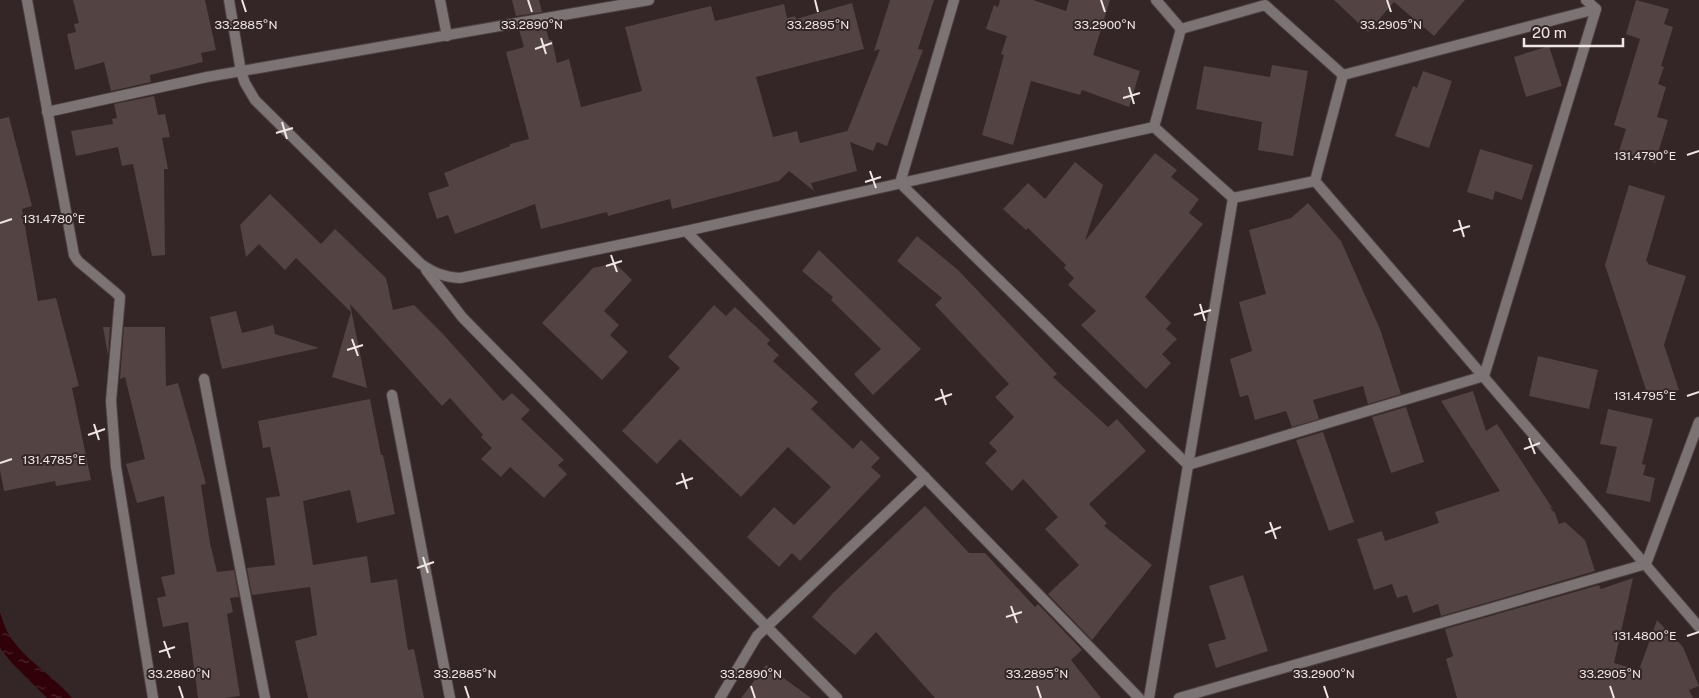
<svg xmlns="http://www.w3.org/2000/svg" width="1699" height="698" viewBox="0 0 1699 698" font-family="'Public Sans',sans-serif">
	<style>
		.water { fill: url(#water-ripples) }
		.building { fill: #534343 }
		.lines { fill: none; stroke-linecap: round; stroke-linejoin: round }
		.street-casing { stroke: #4e4141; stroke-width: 12 }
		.street { stroke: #7c7474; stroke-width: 10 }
		.ticks { fill: none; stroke: #f0e6e6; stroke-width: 2 }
		.ticks-label { font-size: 12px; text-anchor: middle; fill: #f0e6e6; stroke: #342626; stroke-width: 4; stroke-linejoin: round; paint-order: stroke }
	</style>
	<defs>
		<pattern id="water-ripples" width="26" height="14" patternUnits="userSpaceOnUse" patternTransform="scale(1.25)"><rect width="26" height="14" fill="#300109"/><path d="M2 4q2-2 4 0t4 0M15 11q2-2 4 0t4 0" fill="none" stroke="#4e262d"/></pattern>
	</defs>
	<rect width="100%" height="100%" fill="#342626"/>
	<path class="water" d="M0,613c2,5 4,12 7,18 14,27 45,43 65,67h-25l-36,-36 -11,-14z"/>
	<g class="building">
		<path d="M73,0h132l11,50 -15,3 2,9 -53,13 1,7 -40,9 -7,-29 -29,8 -8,-36 9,-2 -2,-8 5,-1z"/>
		<path d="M512,0h27l3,12 -26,4z"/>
		<path d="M890,0h44l-16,49 5,1 -36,96 -10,-4 -4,9 -23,-9 7,29 -46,12 3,8 -25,-20 -10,10 -107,28 -2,-10 -62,17 -1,-4 -66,17 -6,-25 -80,30 -7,-19 -11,4 -9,-26 21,-7 -5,-13 66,-27v-2l19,-5 -23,-87 18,-5 -5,-17 26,-5 4,15h3l5,23 12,-4 12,48 61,-16 -17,-64 86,-21 4,15 69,-17 3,14 8,-2 1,3 56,-16 12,46 -108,28 17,60 24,-6 3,12 47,-12v1l33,-83 -6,2z"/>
		<path d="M1000,0h33l33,11 3,-11h41l-17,55 47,16 -11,36 -47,-17 -2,5 -49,-14 -18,64 -31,-10 22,-80 -3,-1 6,-18 -21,-7 8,-24 4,2z"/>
		<path d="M1334,0h131l-31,36 -40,-34 -26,30z"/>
		<path d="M1636,0l33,9 -5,15 9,3 -12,39 3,1 -6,17 8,3 -9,30 11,3 -13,43 -36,-12 7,-22 -12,-4 26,-86 -14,-5z"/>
		<path d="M1549,46l13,40 -36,11 -12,-40z"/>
		<path d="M1272,65l36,6 -15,85 -35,-6 4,-28 -66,-13 8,-43 66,11z"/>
		<path d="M1423,71l29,10 -23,67 -34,-12 18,-50 4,2z"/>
		<path d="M154,96l4,19 7,-1 5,23 -8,1 6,31h-4l1,86 -13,1 -19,-92 -11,2 -4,-19 -42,9 -5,-25 42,-7 -1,-5 5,-1 -3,-14z"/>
		<path d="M9,117l23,89 -10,3 16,92 18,-3 23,88 -7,2 19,92 -35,6 -1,-5 -51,10 -4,-21v-351z"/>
		<path d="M1480,149l53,16 -11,35 -27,-9 -2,9 -26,-8z"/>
		<path d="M1155,153l22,17 -6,7 28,22 -10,14 14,11 -58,73 26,26 -5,6 11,10 -15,15 9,9 -25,26 -65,-64 15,-14 -28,-26 6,-7 -10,-10 2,-3 -38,-37 -2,2 -23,-21 25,-26 17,16 30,-37 28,23 -18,56z"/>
		<path d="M1629,185l36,11 -19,65 2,1v2l38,12 -22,69 15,45 -30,9 -44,-134z"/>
		<path d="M270,194l51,50 14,-15 51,49 7,32 21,-5 29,29 60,67 9,-8 18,17 -9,9 43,41 -6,5 9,9 -23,24 -34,-31 -9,10 -20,-18 11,-11 -11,-11 2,-2 -33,-37 -8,8 -92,-102 17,84 -35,-11 19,-65 -55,-54 -11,12 -26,-26 -13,13 -6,-32z"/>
		<path d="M1308,203l33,38 39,88 21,65 -33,10 -5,-18 -50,14 6,19 -27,8 -6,-16 -31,9 -7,-25 -8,2 -10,-38 22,-8 -13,-49 27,-8 -17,-64 42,-12z"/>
		<path d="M917,236l41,34 99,104 -4,3 55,50 9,-8 29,32 -57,53 18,19 -3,3 48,39 -60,75 -44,-46 31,-29 -34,-36 13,-12 -35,-38 -11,12 -27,-28 12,-12 -8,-8 25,-26 -19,-20 14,-13 -74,-79 7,-7 -45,-37z"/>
		<path d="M819,250l102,99 -48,46 -19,-21 27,-25 -50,-49 2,-3 -31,-26z"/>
		<path d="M615,263l17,17 -28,31 15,14 -9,10 18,17 -26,28 -60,-57 51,-55z"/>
		<path d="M714,305l12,11 9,-9 35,33 -3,4 12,11 -6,6 45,41 -7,7 42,40 8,-9 19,18 -9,9 10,9 -81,85 -8,-8 -13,14 -32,-30 27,-30 20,18 37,-38 -43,-40 -47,50 -61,-58 -23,25 -35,-33 58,-63 -12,-11z"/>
		<path d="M236,311l6,22 31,-8 2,9 44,14 -97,21 -12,-52z"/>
		<path d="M103,327h7l-2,29z"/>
		<path d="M124,327h41l1,59 12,-3 17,60 11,41 -5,1 9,58 7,29 17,-2 5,27 -9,1 3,14 -6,2 13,82 -15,2h-27l-10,-76 -25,5 -6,-29 9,-2 -5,-19 14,-3 -11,-78 -27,7 -11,-39 19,-5 -20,-82 -5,2z"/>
		<path d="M1538,356l60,14 -9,39 -60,-13z"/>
		<path d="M1473,391l13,40 11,-7 56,85 -4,-2 6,6 4,11 6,-2 20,18 10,31 -154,45 -3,-12 -25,9 -6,-18 -10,3 -5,-14 -18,6 -17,-51 25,-8 3,10 54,-18 -4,-11 65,-21 -59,-90z"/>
		<path d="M370,399l11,56h2l12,59 -38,9 -7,-33 -47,11 10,64 54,-9 4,27 26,-4 11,71 6,-1 10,49h-116l-13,-57 22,-6 -7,-48 -58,8 -5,-27 28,-3 -9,-67 14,-2 -10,-49 -7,1 -5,-27z"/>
		<path d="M1406,407l18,55 -33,11 -19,-56z"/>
		<path d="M1608,409l45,10 -11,45 4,1 -3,10 12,3 -5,24 -44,-9 11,-46 -17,-3z"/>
		<path d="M1323,432l31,90 -25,9 -33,-91z"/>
		<path d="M925,506l44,47h16l50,54 3,-3 44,46 -11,10 30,38h-166l-59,-66 -21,23 -43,-38 21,-24z"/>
		<path d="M1243,575l25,76 -52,17 -8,-24 18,-5 -17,-53z"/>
		<path d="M1633,578l-19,85 25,7 18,-50 26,27 16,39 -10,4 4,8h-236l-11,-39 7,-3 -8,-27 154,-44 2,4z"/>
		<path d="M766,665l45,33h-70z"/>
	</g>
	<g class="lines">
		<defs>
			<g id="street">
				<path d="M27,0l47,255 4,6 38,32 4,4 -9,104 5,66 37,231"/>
				<path d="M229,0l12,72 4,11 10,17 166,164c13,9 23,13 39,14l226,-47 468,-104"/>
				<path d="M440,0l7,36"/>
				<path d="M954,0l-54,183 288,282 296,-89 112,-367 -10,-9"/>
				<path d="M1156,0l25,29"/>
				<path d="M1265,5l78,70 -28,106 -82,17 -79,-71 27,-98z"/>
				<path d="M1343,75l253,-66"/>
				<path d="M47,112l160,-35 442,-77"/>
				<path d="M1315,181l384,446"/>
				<path d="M686,231l453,467"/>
				<path d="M426,270l36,47 375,381"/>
				<path d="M204,379l61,319"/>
				<path d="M392,395l58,303"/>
				<path d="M720,698l37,-62 168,-159"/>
				<path d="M1149,698l84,-500"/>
				<path d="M1179,698l467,-134 53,-142"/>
			</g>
		</defs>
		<use href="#street" class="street-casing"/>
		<use href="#street" class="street"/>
	</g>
	<path class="ticks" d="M242,0l4,12M528,0l4,12M815,0l3,12M1101,0l4,12M1387,0l4,12M541,38l5,16M535,49l17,-6M1129,87l5,17M1123,98l17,-5M282,122l5,17M276,133l17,-5M1687,155l12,-4M870,171l6,17M865,182l16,-5M1459,220l5,17M0,223l12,-4M1453,231l17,-5M611,255l6,17M606,266l16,-5M1200,304l5,17M1194,315l17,-5M352,339l6,17M347,350l16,-5M941,389l5,16M1687,396l12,-4M935,400l17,-6M94,424l5,16M88,435l17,-6M1529,438l6,16M1524,449l16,-6M0,463l12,-4M682,473l5,16M676,484l17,-6M1270,522l6,17M1265,533l16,-6M423,557l5,16M417,568l17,-6M1011,606l6,17M1006,617l16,-5M1687,636l12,-4M164,641l6,17M159,652l16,-5M179,686l4,12M465,686l4,12M751,686l4,12M1037,686l4,12M1324,686l4,12M1610,686l4,12"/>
	<g class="ticks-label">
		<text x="246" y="29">33.2885°N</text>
		<text x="532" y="29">33.2890°N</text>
		<text x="818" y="29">33.2895°N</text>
		<text x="1105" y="29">33.2900°N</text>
		<text x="1391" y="29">33.2905°N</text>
		<text x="1645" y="160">131.4790°E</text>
		<text x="54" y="223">131.4780°E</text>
		<text x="1645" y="400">131.4795°E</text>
		<text x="54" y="464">131.4785°E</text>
		<text x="1645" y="640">131.4800°E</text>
		<text x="179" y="678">33.2880°N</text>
		<text x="1037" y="678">33.2895°N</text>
		<text x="1324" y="678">33.2900°N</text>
		<text x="1610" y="678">33.2905°N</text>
		<text x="465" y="678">33.2885°N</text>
		<text x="751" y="678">33.2890°N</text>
	</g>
	<path d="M1524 38v8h99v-8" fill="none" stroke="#f0e6e6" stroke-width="2.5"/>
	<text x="1532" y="38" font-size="15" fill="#f0e6e6" stroke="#342626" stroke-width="4" paint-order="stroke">20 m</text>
</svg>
